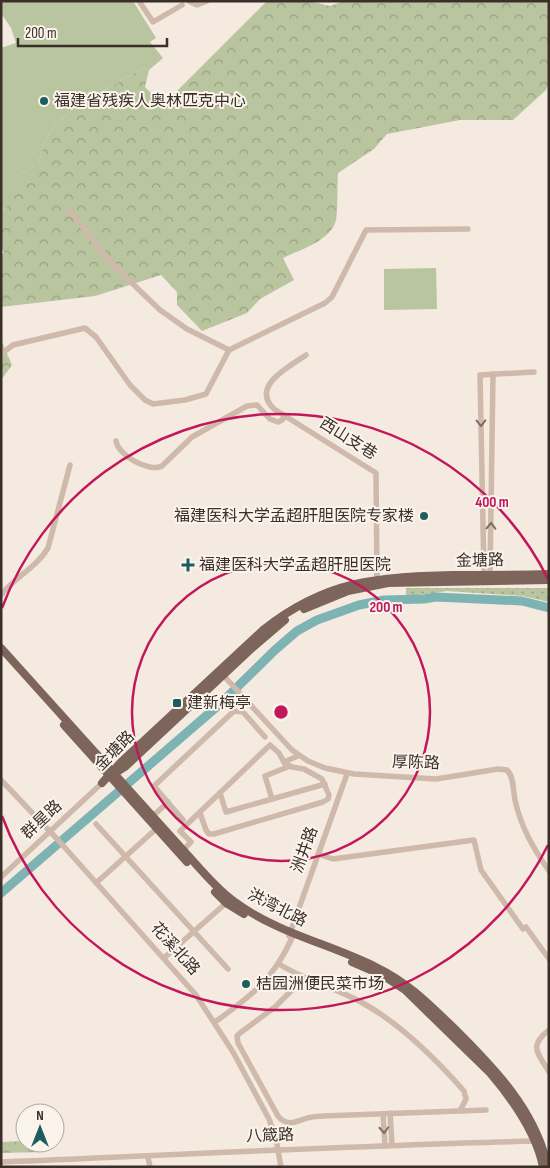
<svg xmlns="http://www.w3.org/2000/svg" width="550" height="1168" viewBox="0 0 550 1168" font-family="'Sofia Sans Condensed','Noto Sans SC',sans-serif">
	<style>
		.forest { fill: url(#forest-crowns) }
		.park { fill: url(#park-dots) }
		.pitch { fill: #b9c59f }
		.lines { fill: none; stroke-linecap: round; stroke-linejoin: round }
		.river { stroke: #7db3b3; stroke-width: 9 }
		.minor { stroke: #ceb9ab; stroke-width: 5.5 }
		.major { stroke: #7d655b; stroke-width: 8 }
		.oneway { stroke: #7d6d64 }
		.ring { fill: none; stroke: #c2185b; stroke-width: 2.5 }
		.poi-dot { fill: #1d5d5f; stroke: #fbf4ed; stroke-width: 2 }
		.labels { text-anchor: middle; dominant-baseline: central; stroke-width: 4; stroke-linejoin: round; paint-order: stroke }
		.poi-label { font-size: 16px; fill: #3b2f2a; stroke: #fbf4ed; text-anchor: start }
		.street-label { font-size: 16px; fill: #3b2f2a; stroke: #fbf4ed }
		.centre { fill: #c2185b; stroke: #fbf4ed; stroke-width: 2.5 }
		.ring-label { font-size: 15px; text-anchor: middle; font-weight: bold; fill: #c2185b; stroke: #fbf4ed; stroke-width: 4; stroke-linejoin: round; paint-order: stroke }
	</style>
	<defs>
		<pattern id="forest-crowns" width="20" height="18" patternUnits="userSpaceOnUse" patternTransform="scale(1.25)"><rect width="20" height="18" fill="#b9c59f"/><path d="M2 6a3 3 0 1 1 6 0M12 15a3 3 0 1 1 6 0" fill="none" stroke="#98a082"/></pattern>
		<pattern id="park-dots" width="8" height="8" patternUnits="userSpaceOnUse" patternTransform="scale(1.25)"><rect width="8" height="8" fill="#b9c59f"/><path d="M2 2h.1M6 6h.1" fill="none" stroke="#98a082" stroke-width="1.8" stroke-linecap="round"/></pattern>
	</defs>
	<rect width="100%" height="100%" fill="#f4eae0"/>
	<g class="forest">
		<path d="M267,1h42l21,5 14,-5h205v80l-3,9 -33,30h-53l-73,14 -13,15 -36,24c-1,13 0,36 -2,47 -5,21 -37,30 -53,38l11,22 -34,19 -13,14 -45,18 -25,-26v-13l-16,-17 -66,21 -94,11v-49l3,-6 -3,-5v-34l4,-4 16,-33 18,-15 6,-20 9,-15 19,-17 69,-41 7,2 -4,17 18,18z"/>
		<path d="M1,340l11,25 -11,15z"/>
		<path d="M25,1141v2h23v3l-6,6 -41,1v-11z"/>
	</g>
	<path class="park" d="M406,588h143v14l-26,-6 -76,-5 -28,4h-13z"/>
	<g class="pitch">
		<path d="M1,1h132l23,37 -6,4 13,16 -14,12 -7,-2 -69,41 -19,17 -9,15 -6,20 -18,15 -10,26 -10,11v-165l15,-5 -5,-15 -10,-15z"/>
		<path d="M436,268l1,41 -53,1v-41z"/>
	</g>
	<g class="lines">
		<path class="river" d="M1,893l219,-189 55,-54 22,-19 20,-11 42,-15 25,-5 40,-1 12,-2 86,4 27,7"/>
		<g class="minor">
			<path d="M139,1l14,21 29,-17"/>
			<path d="M189,1l8,4 10,-4"/>
			<path d="M70,211l41,52 49,47 27,19 42,21"/>
			<path d="M1,354l12,-9 72,-17 11,9 34,48 15,15 8,4 32,-4 21,-6 23,-44 96,-47 7,-6 34,-67 102,-1"/>
			<path d="M306,355c-17,12 -56,31 -32,54l102,64 1,109"/>
			<path d="M116,441c2,14 33,32 46,25l30,-29 55,-31 10,-1 13,14 8,3 4,-2 3,-4"/>
			<path d="M484,575l-4,-200 54,-3"/>
			<path d="M490,575l3,-201"/>
			<path d="M1,595c13,-17 36,-28 47,-47l22,-83"/>
			<path d="M223,675l69,75 16,11 17,7 29,6 82,5 62,-10 9,1c7,7 6,20 8,30 6,27 18,48 34,71"/>
			<path d="M284,762l14,-6"/>
			<path d="M1,780l58,61 137,154 37,57 36,67 7,20 5,28"/>
			<path d="M220,793l6,19 99,-28"/>
			<path d="M272,799l-7,-23 25,-10"/>
			<path d="M153,816l15,-14"/>
			<path d="M183,820l-29,-34 80,-75 9,1 22,25"/>
			<path d="M96,824l132,145"/>
			<path d="M183,850l8,-8 -11,-11 90,-86 9,8 6,11 7,3 12,2 18,10 7,16 -1,4 -5,3 -109,32h-5l-3,-4 -6,-17"/>
			<path d="M318,854l15,5 141,-19 7,30 42,59 3,-2 23,32"/>
			<path d="M1,877l101,-94"/>
			<path d="M96,883l60,-54"/>
			<path d="M289,936l58,-162"/>
			<path d="M164,958l62,-55"/>
			<path d="M279,964c25,16 54,23 80,37 40,21 75,56 105,90l2,8 -6,12"/>
			<path d="M304,978l-29,29 -35,26 -3,3 1,7 40,73c9,11 17,6 29,2 5,-1 11,-2 16,-2l163,-6"/>
			<path d="M215,1022c36,-26 58,-42 77,-84"/>
			<path d="M549,1030c-21,16 -11,23 0,42"/>
			<path d="M390,1113l2,32"/>
			<path d="M383,1114l2,32"/>
			<path d="M148,1157l2,10"/>
			<path d="M1,1162c179,-7 357,-17 535,-21"/>
		</g>
		<g class="major">
			<path d="M304,609l44,-18 40,-8 161,-3"/>
			<path d="M1,648l201,223c10,11 20,22 33,31 42,31 95,42 141,65 33,16 54,38 80,63 40,40 79,80 92,137"/>
			<path d="M64,725l123,137"/>
			<path d="M114,774l11,-7 126,-118 34,-29"/>
			<path d="M102,783l19,-21 142,-132c63,-50 114,-53 190,-55 32,0 64,0 96,-1"/>
			<path d="M215,892l11,11 18,11"/>
			<path d="M352,962l30,13 23,15 85,83c23,27 46,59 53,94"/>
		</g>
	</g>
	<defs><path id="oneway-chevron" d="M-2-3.5L2.5 0L-2 3.5" fill="none" stroke-width="1.6" stroke-linecap="round" stroke-linejoin="round" transform="scale(1.25)"/></defs>
	<g class="oneway">
		<use href="#oneway-chevron" transform="translate(481 423) rotate(89)"/>
		<use href="#oneway-chevron" transform="translate(491 526) rotate(-89)"/>
		<use href="#oneway-chevron" transform="translate(384 1130) rotate(87)"/>
	</g>
	<g class="ring">
		<circle cx="281" cy="712" r="149"/>
		<path d="M548 845A298 298 0 0 1 2 816M2 608A298 298 0 0 1 548 579"/>
	</g>
	<g class="poi-dot">
		<circle cx="44" cy="101" r="5"/>
		<circle cx="424" cy="516" r="5"/>
		<path d="M185.5 557.5h5v5h5v5h-5v5h-5v-5h-5v-5h5z"/>
		<rect x="172" y="698" width="10" height="10" rx="2.5"/>
		<circle cx="246" cy="984" r="5"/>
	</g>
	<g class="labels">
		<g class="poi-label">
			<text x="54" y="101">福建省残疾人奥林匹克中心</text>
			<text x="414" y="516" text-anchor="end">福建医科大学孟超肝胆医院专家楼</text>
			<text x="199" y="565">福建医科大学孟超肝胆医院</text>
			<text x="187" y="703">建新梅亭</text>
			<text x="256" y="984">桔园洲便民菜市场</text>
		</g>
		<g class="street-label">
			<text transform="translate(348 439) rotate(32)">西山支巷</text>
			<text transform="translate(480 561) rotate(-1)">金塘路</text>
			<text transform="translate(115 751) rotate(-45)">金塘路</text>
			<text transform="translate(416 763) rotate(2)">厚陈路</text>
			<text transform="translate(42 820) rotate(-43)">群星路</text>
			<text transform="translate(305 850) rotate(-70)">洲井路</text>
			<text transform="translate(277 908) rotate(27)">洪湾北路</text>
			<text transform="translate(175 949) rotate(48)">花溪北路</text>
			<text transform="translate(270 1136) rotate(-2)">八箴路</text>
		</g>
	</g>
	<circle cx="281" cy="712" r="8" class="centre"/>
	<g class="ring-label">
		<text x="492" y="507">400 m</text>
		<text x="386" y="612">200 m</text>
	</g>
	<rect width="550" height="1168" fill="none" stroke="#3b2f2a" stroke-width="5"/>
	<g transform="translate(40 1128)"><circle r="24" fill="#fbf4ed" stroke="#aea59f"/>
	<path d="M0-4L9 19L0 12L-9 19Z" fill="#1d5d5f"/>
	<text y="-8" font-size="14" font-weight="bold" text-anchor="middle" fill="#3b2f2a">N</text>
	</g>
	<path d="M18 38v8h149v-8" fill="none" stroke="#3b2f2a" stroke-width="2.5"/>
	<text x="25" y="38" font-size="15" fill="#3b2f2a" stroke="#fbf4ed" stroke-width="4" paint-order="stroke">200 m</text>
</svg>
